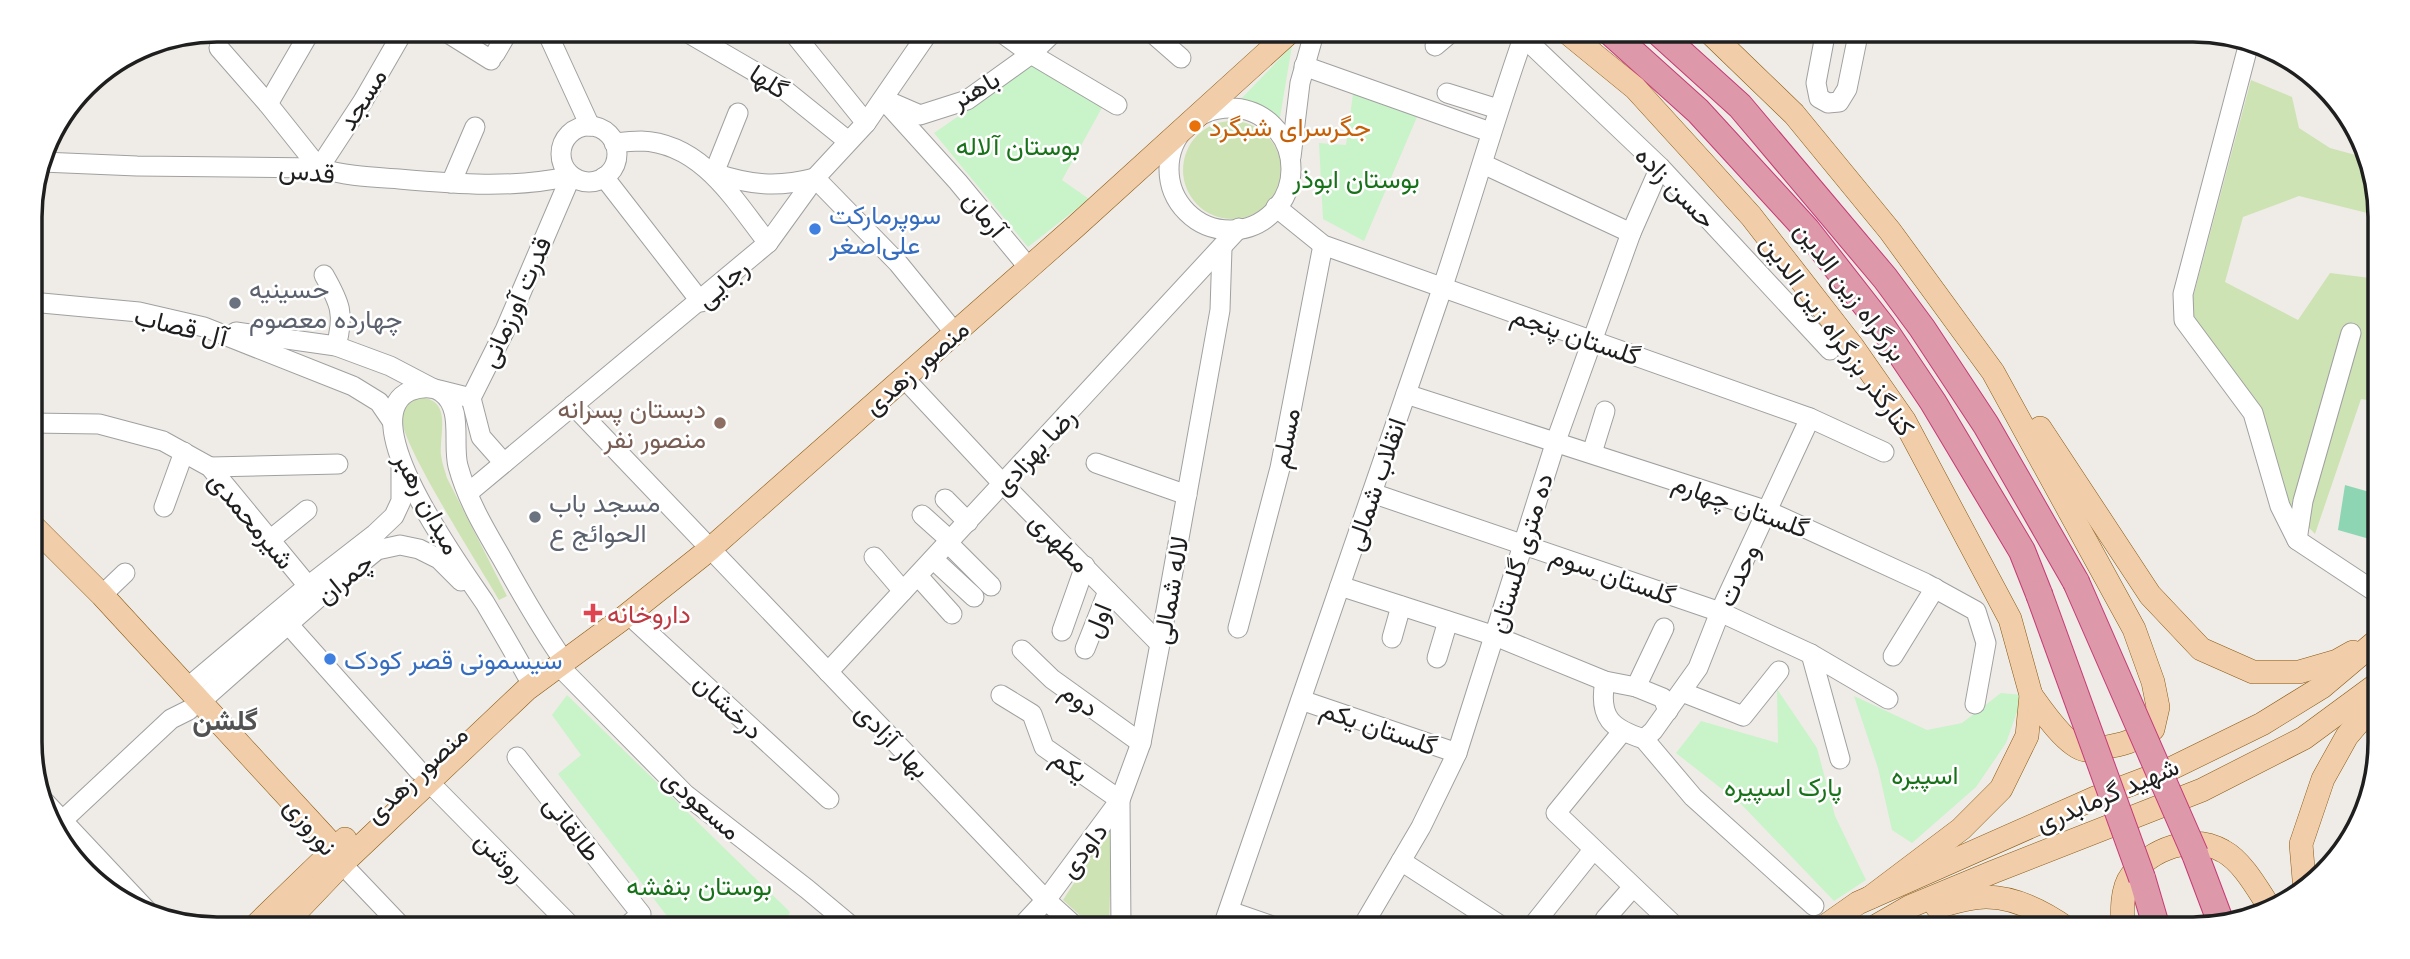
<svg xmlns="http://www.w3.org/2000/svg" width="2410" height="959" viewBox="0 0 2410 959" font-family="Mulish,Vazirmatn,sans-serif">
	<style>
		.grass { fill: #cee3b3 }
		.park { fill: #c9f3c9 }
		.pitch { fill: #8ed5b4 }
		.lines { fill: none; stroke-linecap: round; stroke-linejoin: round }
		.minor-casing { stroke: #a0a0a0; stroke-width: 21 }
		.major-casing { stroke: #895911; stroke-width: 24 }
		.highway-casing { stroke: #c73a75; stroke-width: 28 }
		.minor { stroke: #fff; stroke-width: 19 }
		.major { stroke: #f1cda9; stroke-width: 23 }
		.highway { stroke: #dd98aa; stroke-width: 26 }
		.highway-bridge-casing { stroke: #c73a75; stroke-width: 28; stroke-linecap: butt }
		.highway-bridge { stroke: #dd98aa; stroke-width: 26 }
		.food-dot { fill: #e8710a; stroke: #fff; stroke-width: 2.5 }
		.shop-dot { fill: #3f7fe0; stroke: #fff; stroke-width: 2.5 }
		.worship-dot { fill: #6b7280; stroke: #fff; stroke-width: 2.5 }
		.education-dot { fill: #8d6e63; stroke: #fff; stroke-width: 2.5 }
		.health-dot { fill: #e0444e; stroke: #fff; stroke-width: 2.5 }
		.labels { text-anchor: middle; dominant-baseline: central; stroke-width: 5; stroke-linejoin: round; paint-order: stroke }
		.street-label { font-size: 26px; fill: #1f1f1f; stroke: #fff }
		.food-label { font-size: 26px; fill: #c56008; stroke: #fff; text-anchor: start }
		.park-label { font-size: 26px; fill: #187219; stroke: #fff }
		.shop-label { font-size: 26px; fill: #366cbe; stroke: #fff; text-anchor: start }
		.worship-label { font-size: 26px; fill: #5b616d; stroke: #fff; text-anchor: start }
		.education-label { font-size: 26px; fill: #785e54; stroke: #fff; text-anchor: end }
		.health-label { font-size: 26px; fill: #be3a42; stroke: #fff; text-anchor: start }
		.neighbourhood-label { font-size: 28px; font-weight: bold; fill: #525252; stroke: #fff }
		.rim { fill: none; stroke: #1f1f1f; stroke-width: 3.5 }
	</style>
	<rect width="100%" height="100%" fill="#efece7"/>
	<g class="grass">
		<path d="M2251,80l41,17 7,31 31,20 33,9 16,35v24l-80,-20 -56,21 -18,65 73,38 32,-47 49,6v123l-18,-3 -46,135 -41,-43 -21,-78 -65,-97z"/>
		<circle cx="1232" cy="170" r="49"/>
		<path d="M416,397c38,1 23,34 25,58 1,8 4,16 6,23l60,118 -8,4c-17,-30 -98,-156 -97,-181 0,-10 8,-16 14,-22z"/>
		<path d="M1112,824l-3,105h-14l-32,-29z"/>
	</g>
	<g class="park">
		<path d="M1292,46l-13,77 -41,-21z"/>
		<path d="M1037,62l67,42 -42,76 27,19 -61,48 -94,-114z"/>
		<path d="M1353,94l64,23 -53,124 -41,-22 -4,-76 27,2z"/>
		<path d="M1777,689l40,59 18,68 31,64 -32,21 -93,-97 -65,-51 25,-32 77,22z"/>
		<path d="M2001,693l22,2 -17,48 -30,44 -64,56 -20,-13 -14,-62 -24,-72 73,34 35,-7z"/>
		<path d="M567,695l223,217 -8,17h-105l-119,-155 23,-19 -29,-40z"/>
	</g>
	<path class="pitch" d="M2345,485l35,10v47l-42,-12z"/>
	<g class="lines">
		<defs>
			<g id="minor">
				<path d="M443,30l48,30"/>
				<path d="M546,30l44,96"/>
				<path d="M683,30l98,57 67,54"/>
				<path d="M791,30l75,93"/>
				<path d="M998,30l33,24 86,51"/>
				<path d="M1149,30l32,28"/>
				<path d="M1263,30l13,14"/>
				<path d="M1516,30l144,137 170,183"/>
				<path d="M1826,30l-10,53 3,15 9,5 11,-1 8,-13 12,-59"/>
				<path d="M2250,39l-67,255 1,26 69,93 27,93 17,34 83,55"/>
				<path d="M1435,46l19,-16"/>
				<path d="M219,48l49,56 51,64"/>
				<path d="M495,54l14,-24"/>
				<path d="M1304,66l186,66"/>
				<path d="M1447,93l51,16"/>
				<path d="M883,99l75,83 71,86"/>
				<path d="M890,102l30,13 47,-15 64,-46 25,-24"/>
				<path d="M268,104l43,-74"/>
				<circle cx="1230" cy="169" r="61"/>
				<path d="M738,113l-24,60c36,12 63,15 101,5l83,85 57,70"/>
				<circle cx="589" cy="154" r="28"/>
				<path d="M614,143c9,-1 19,-2 27,-2 61,2 94,60 127,102"/>
				<path d="M1291,157l9,-74 15,-53"/>
				<path d="M42,162l95,4 182,2c26,8 52,9 80,11 57,5 115,10 172,-3"/>
				<path d="M1483,164l148,69"/>
				<path d="M319,168l44,-67 41,-71"/>
				<path d="M604,177l97,125"/>
				<path d="M451,183l24,-56"/>
				<path d="M1276,207l47,38 487,173 74,34"/>
				<path d="M324,275c16,28 21,39 12,71"/>
				<path d="M31,302l108,10 65,15 149,59 26,16 13,19"/>
				<path d="M236,332l100,14 54,20 42,22"/>
				<path d="M904,378l99,106 157,160"/>
				<path d="M439,390l32,8 34,-68 66,-154"/>
				<path d="M1406,394l362,117 157,72 51,28 10,32 -11,61"/>
				<path d="M471,398l10,39 23,26"/>
				<path d="M573,405l473,495 32,29"/>
				<path d="M31,423l68,1 64,17 47,26 108,131"/>
				<path d="M1592,453l13,-42"/>
				<path d="M1096,463l91,32"/>
				<path d="M210,467l128,-3"/>
				<path d="M468,493l300,-250 47,-65 51,-55 64,-93"/>
				<path d="M1372,493l348,119 91,42 77,45"/>
				<path d="M945,499l23,23"/>
				<path d="M164,507l20,-55"/>
				<path d="M922,515l29,26"/>
				<path d="M270,540l37,-30"/>
				<path d="M2297,540l6,-39 48,-168"/>
				<path d="M948,543l43,43"/>
				<path d="M874,557l29,34"/>
				<path d="M933,559l41,38"/>
				<path d="M918,576l34,38"/>
				<path d="M1340,586l155,50 110,45 31,6 27,11 5,13"/>
				<path d="M102,595l23,-22"/>
				<path d="M628,614l201,185"/>
				<path d="M280,615l139,156"/>
				<path d="M1238,628l42,-160 43,-223"/>
				<path d="M1062,631l23,-65"/>
				<path d="M1392,638l9,-32"/>
				<path d="M1085,649l23,-58"/>
				<path d="M1022,650l30,29 89,64"/>
				<path d="M1811,654l29,105"/>
				<path d="M1893,656l42,-68"/>
				<path d="M1437,658l11,-37"/>
				<path d="M559,666l126,128 122,95 48,40"/>
				<path d="M828,672l411,-444"/>
				<path d="M1605,681c-7,37 7,48 39,58l9,-8 45,-63 22,-56 90,-194"/>
				<path d="M532,685c-15,-28 -31,-55 -47,-82 -22,-33 -135,-185 -75,-212 10,-4 23,-5 31,1 23,16 11,51 17,74 9,33 26,62 43,91 20,36 40,71 63,104"/>
				<path d="M1636,687l28,-59"/>
				<path d="M187,688l121,-102 67,-52 19,-18 7,-15v-35"/>
				<path d="M1682,692l61,24 36,-45"/>
				<path d="M1001,695l31,19 12,33 76,53"/>
				<path d="M1301,700l156,53"/>
				<path d="M200,702l118,-104 59,-48 23,-5 19,4 20,10 22,22"/>
				<path d="M1622,732l-66,81 122,116"/>
				<path d="M1644,739l49,58 121,109"/>
				<path d="M517,757l124,157 -15,13 3,2"/>
				<path d="M428,781l146,148"/>
				<path d="M44,801l110,117"/>
				<path d="M54,821l10,-2 107,-100 18,-9"/>
				<path d="M1401,861l105,68"/>
				<path d="M342,864l62,65"/>
				<path d="M1229,911l52,18"/>
				<path d="M1605,919l28,-32"/>
				<path d="M1019,929l27,-29 74,-100"/>
				<path d="M1121,929l-1,-129 21,-57 19,-99 60,-334 2,-62"/>
				<path d="M1222,929c74,-213 148,-426 220,-640 28,-84 52,-168 81,-251l6,-8"/>
				<path d="M1361,929l60,-102 36,-74 99,-312 75,-208 29,-66"/>
				<path d="M1530,929l63,-79"/>
			</g>
			<g id="major">
				<path d="M1564,30l71,58 71,78 45,50 102,131 51,73 106,199 21,76 -4,41 -26,53 -40,40 -90,68"/>
				<path d="M1707,30l87,84 96,117 103,141 141,257 19,53 5,25 -5,22c-22,13 -27,15 -52,19 -5,1 -11,3 -16,2 -18,-3 -44,-41 -54,-55"/>
				<path d="M2040,428l110,167 51,54 52,23h46l38,-11 16,-9"/>
				<path d="M32,525l70,70 233,253 7,16"/>
				<path d="M2305,891l-4,-47 22,-65 24,-43 33,-39"/>
				<path d="M1937,907c15,-4 33,-10 49,-10 30,0 58,15 82,32"/>
				<path d="M252,929l93,-90"/>
				<path d="M280,929l62,-65 185,-175 95,-70 88,-70 365,-322 217,-197"/>
				<path d="M1821,929l37,-26 237,-105 71,-27 96,-47 60,-37 58,-49"/>
				<path d="M1871,929l40,-23 82,-34 209,-82 102,-52 76,-56"/>
				<path d="M2123,929c-1,-16 -2,-40 8,-53 20,-27 61,-43 92,-25 19,10 34,37 45,54"/>
			</g>
			<g id="highway">
				<path d="M1608,30l90,81 109,119 75,96 51,76 89,149 17,43"/>
				<path d="M1656,30l84,76 145,172 37,50 64,97 90,157"/>
				<path d="M2195,854l26,69"/>
				<path d="M2142,878l15,51"/>
			</g>
		</defs>
		<use href="#minor" class="minor-casing"/>
		<use href="#major" class="major-casing"/>
		<use href="#highway" class="highway-casing"/>
		<use href="#minor" class="minor"/>
		<use href="#major" class="major"/>
		<use href="#highway" class="highway"/>
		<defs>
			<g id="highway-bridge">
				<path d="M2076,582l119,272"/>
				<path d="M2039,594l103,284"/>
			</g>
		</defs>
		<use href="#highway-bridge" class="highway-bridge-casing"/>
		<use href="#highway-bridge" class="highway-bridge"/>
	</g>
	<circle class="food-dot" cx="1195" cy="126" r="7"/>
	<g class="shop-dot">
		<circle cx="815" cy="229" r="7"/>
		<circle cx="330" cy="659" r="7"/>
	</g>
	<g class="worship-dot">
		<circle cx="235" cy="303" r="7"/>
		<circle cx="535" cy="517" r="7"/>
	</g>
	<circle class="education-dot" cx="720" cy="423" r="7"/>
	<path class="health-dot" d="M589.5 602.5h7v7h7v7h-7v7h-7v-7h-7v-7h7z"/>
	<g class="labels">
		<g class="street-label">
			<text transform="translate(769 81) rotate(33)">گلها</text>
			<text transform="translate(975 89) rotate(-30)">باهنر</text>
			<text transform="translate(362 99) rotate(-58)">مسجد</text>
			<text transform="translate(307 171) rotate(6)">قدس</text>
			<text transform="translate(1676 187) rotate(46)">حسن زاده</text>
			<text transform="translate(985 214) rotate(50)">آرمان</text>
			<text transform="translate(722 283) rotate(-41)">رجایی</text>
			<text transform="translate(1851 291) rotate(53)">بزرگراه زین الدین</text>
			<text transform="translate(515 302) rotate(-66)">قدرت آورزمانی</text>
			<text transform="translate(181 326) rotate(14)">آل قصاب</text>
			<text transform="translate(1576 335) rotate(19)">گلستان پنجم</text>
			<text transform="translate(1838 335) rotate(54)">کنارگذر بزرگراه زین الدین</text>
			<text transform="translate(916 367) rotate(-41)">منصور زهدی</text>
			<text transform="translate(1285 438) rotate(-79)">مسلم</text>
			<text transform="translate(1034 451) rotate(-47)">رضا بهزادی</text>
			<text transform="translate(1375 484) rotate(-71)">انقلاب شمالی</text>
			<text transform="translate(428 503) rotate(62)">میدان رهبر</text>
			<text transform="translate(1741 505) rotate(20)">گلستان چهارم</text>
			<text transform="translate(252 520) rotate(50)">شیرمحمدی</text>
			<text transform="translate(1060 542) rotate(45)">مطهری</text>
			<text transform="translate(1520 553) rotate(-73)">ده متری گلستان</text>
			<text transform="translate(1613 575) rotate(19)">گلستان سوم</text>
			<text transform="translate(1738 575) rotate(-65)">وحدت</text>
			<text transform="translate(344 578) rotate(-39)">چمران</text>
			<text transform="translate(1170 590) rotate(-80)">لاله شمالی</text>
			<text transform="translate(1097 620) rotate(-68)">اول</text>
			<text transform="translate(1080 699) rotate(36)">دوم</text>
			<text transform="translate(729 706) rotate(43)">درخشان</text>
			<text transform="translate(1379 727) rotate(19)">گلستان یکم</text>
			<text transform="translate(893 740) rotate(46)">بهار آزادی</text>
			<text transform="translate(1070 765) rotate(35)">یکم</text>
			<text transform="translate(416 774) rotate(-43)">منصور زهدی</text>
			<text transform="translate(2107 794) rotate(-23)">شهید گرمابدری</text>
			<text transform="translate(702 804) rotate(41)">مسعودی</text>
			<text transform="translate(311 826) rotate(50)">نوروزی</text>
			<text transform="translate(573 828) rotate(52)">طالقانی</text>
			<text transform="translate(1083 850) rotate(-53)">داودی</text>
			<text transform="translate(501 856) rotate(45)">روشن</text>
		</g>
		<g class="food-label">
			<text x="1209" y="126">جگرسرای شبگرد</text>
		</g>
		<g class="park-label">
			<text x="1018" y="145">بوستان آلاله</text>
			<text x="1356" y="178">بوستان ابوذر</text>
			<text x="1925" y="774">اسپیره</text>
			<text x="1783" y="786">پارک اسپیره</text>
			<text x="699" y="885">بوستان بنفشه</text>
		</g>
		<g class="shop-label">
			<text x="829" y="214">سوپرمارکت<tspan x="829" dy="30">علی‌اصغر</tspan></text>
			<text x="344" y="659">سیسمونی قصر کودک</text>
		</g>
		<g class="worship-label">
			<text x="249" y="288">حسینیه<tspan x="249" dy="30">چهارده معصوم</tspan></text>
			<text x="549" y="502">مسجد باب<tspan x="549" dy="30">الحوائج ع</tspan></text>
		</g>
		<g class="education-label">
			<text x="706" y="408">دبستان پسرانه<tspan x="706" dy="30">منصور نفر</tspan></text>
		</g>
		<g class="health-label">
			<text x="607" y="613">داروخانه</text>
		</g>
		<g class="neighbourhood-label">
			<text x="225" y="719">گلشن</text>
		</g>
	</g>
	<path d="M0 0H2410V959H0ZM217 42H2193A175 175 0 0 1 2368 217V742A175 175 0 0 1 2193 917H217A175 175 0 0 1 42 742V217A175 175 0 0 1 217 42Z" fill="#fff" fill-rule="evenodd"/>
	<path class="rim" d="M217 42H2193A175 175 0 0 1 2368 217V742A175 175 0 0 1 2193 917H217A175 175 0 0 1 42 742V217A175 175 0 0 1 217 42Z"/>
</svg>
